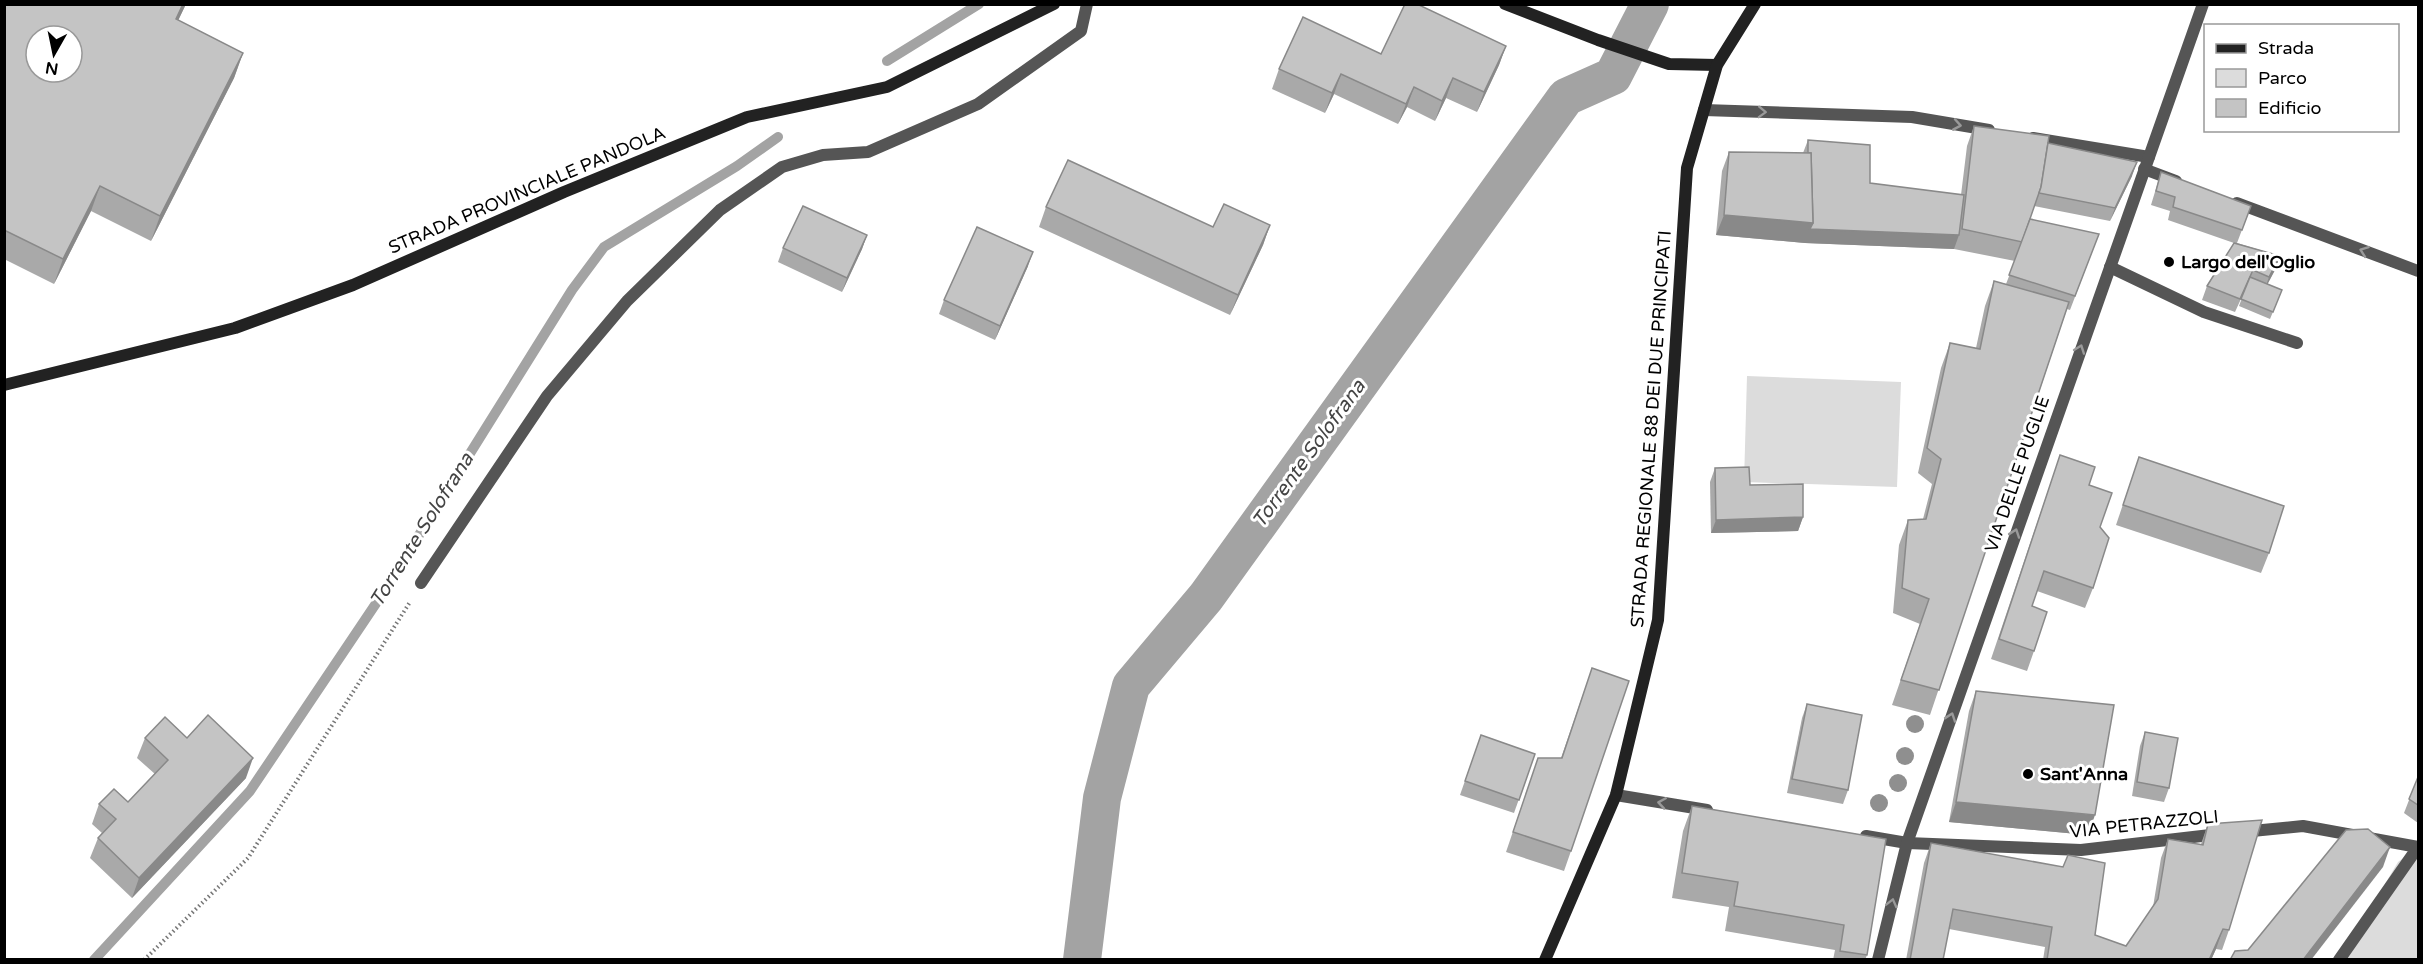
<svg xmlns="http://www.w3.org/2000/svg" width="2423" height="964" viewBox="0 0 2423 964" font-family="'Varela Round',sans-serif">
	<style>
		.green { fill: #dcdcdc }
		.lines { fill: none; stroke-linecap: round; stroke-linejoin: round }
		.stream { stroke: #a3a3a3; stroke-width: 10 }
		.canal { stroke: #a3a3a3; stroke-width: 38 }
		.path { stroke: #777; stroke-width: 4; stroke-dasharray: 1.5 3; stroke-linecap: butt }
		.street { stroke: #555; stroke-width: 12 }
		.secondary { stroke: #222; stroke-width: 12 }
		.tree { fill: #8f8f8f }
		.wall { fill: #a9a9a9 }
		.shaded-wall { fill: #898989 }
		.building { fill: #c4c4c4; stroke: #898989; stroke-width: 1.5; fill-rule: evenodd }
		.oneway { stroke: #999 }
		.poi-dot { fill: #000; stroke: #fff; stroke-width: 2 }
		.labels { text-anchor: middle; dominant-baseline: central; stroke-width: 6; stroke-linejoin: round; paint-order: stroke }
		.street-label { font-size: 18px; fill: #000; stroke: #fff }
		.poi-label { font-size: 18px; font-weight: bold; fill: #000; stroke: #fff; text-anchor: start }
		.water-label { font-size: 20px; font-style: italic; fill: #444; stroke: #fff }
	</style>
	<rect width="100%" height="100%" fill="#fff"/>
	<g class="green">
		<path d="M1747,376l154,6 -4,105 -153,-5z"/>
		<path d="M2418,847v112l-78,1 58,-98z"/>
	</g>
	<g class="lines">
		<g class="stream">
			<path d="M887,61l92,-57"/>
			<path d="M94,960l156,-169 131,-195 191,-306 32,-43 133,-81 41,-29"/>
		</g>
		<path class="canal" d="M1082,960l20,-162 29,-112 75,-89 360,-500 47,-21 37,-72"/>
		<path class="path" d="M144,960l104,-102 162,-256"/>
		<g class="street">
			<path d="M1704,110l208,7 77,13"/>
			<path d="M2033,138l116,19"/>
			<path d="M2144,169l32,12"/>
			<path d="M2237,203l181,68"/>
			<path d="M2110,267l94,45 93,31"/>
			<path d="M421,583l126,-187 80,-95 93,-91 62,-43 41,-12 45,-3 110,-48 103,-73 6,-27"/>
			<path d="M1616,795l91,15"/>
			<path d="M2242,832l61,-6 115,21 -79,113"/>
			<path d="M1866,836l41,7 174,7 138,-16"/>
			<path d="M1878,960l29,-117 296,-839"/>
		</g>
		<g class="secondary">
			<path d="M1505,4l93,36 71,24 48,1"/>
			<path d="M4,385l231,-57 118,-43 211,-93 183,-75 140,-30 167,-83"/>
			<path d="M1545,960l71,-165 42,-175 29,-452 30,-103 38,-61"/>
		</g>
	</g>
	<g class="tree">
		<circle cx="1915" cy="724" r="9"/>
		<circle cx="1905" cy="756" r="9"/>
		<circle cx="1898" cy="783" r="9"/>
		<circle cx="1879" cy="803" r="9"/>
	</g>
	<g class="wall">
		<path d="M4,4h182l-8,16 65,33 -9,25 -83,163 -60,-30 -37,73 -50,-25z"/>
		<path d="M1506,46l-7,19 -22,47 -31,-14 -11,23 -28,-14 -9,17 -64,-30 -9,19 -53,-24 7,-20 102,-15z"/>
		<path d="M1974,126l74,17 84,33 -22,45 -76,-15 -12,34 77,-6 -29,76 -3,-1 -137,406 -38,-10 28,-81 -27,-11 6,-68 9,-25 15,-1 9,-35 -14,-11 23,-105 9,-25 26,5 9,-42 9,-25 12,3 9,-23 -61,-12 -149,-6 -89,-8 6,-64 7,-19 74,1 5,-13 62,43 91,12 6,-49z"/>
		<path d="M2161,172l90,34 -14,37 43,13 -5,14 -8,14 15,6 -12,29 -31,-13 6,-16 -10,22 -33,-12 5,-14 27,-43 -66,-23 2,-9 -19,-6z"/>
		<path d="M1046,207l167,20 57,-2 -7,20 -33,70 -191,-88z"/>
		<path d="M867,235l-5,14 -20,43 -64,-30 5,-14z"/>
		<path d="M1028,266l-33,74 -56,-26 5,-14z"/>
		<path d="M2060,455l29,30 11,42 -7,61 -8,20 -48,-17 -5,15 2,45 -7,20 -36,-12z"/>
		<path d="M2139,457l130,96 -8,20 -145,-48z"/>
		<path d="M1715,468l35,17 53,32 -5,14 -87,2 -1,-51z"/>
		<path d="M1592,668l-21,183 -7,20 -58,-19 32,-94h23z"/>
		<path d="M1976,691l112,144 -139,-13 20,-111z"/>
		<path d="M1807,704l41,86 -5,14 -56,-11 15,-75z"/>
		<path d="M2145,732l24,56 -5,14 -32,-6 8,-50z"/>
		<path d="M1481,735l54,19 -21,59 -54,-18z"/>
		<path d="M145,738h42l59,40 -114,120 -42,-40 8,-20 4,-5 -10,-9 7,-20 29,-2 27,-28 -18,-16z"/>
		<path d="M2418,777v46l-14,-10z"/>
		<path d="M1692,806l194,33 -19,116 -2,5h-32l2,-10 -110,-19 4,-24 -57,-9 11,-67z"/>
		<path d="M2208,824l21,106 -7,20 -6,-1 -5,11h-168l2,-13 -96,-18 -6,31h-37l18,-97 7,-20 164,92 31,11 27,-39 8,-49 7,-19 33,5z"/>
	</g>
	<g class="shaded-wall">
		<path d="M183,4h3l-19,40 9,-25z"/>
		<path d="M1506,46l-7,19 -22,47 7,-20z"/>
		<path d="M243,53l-9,25 -83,163 9,-25z"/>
		<path d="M1341,74l-7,20 -9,19 7,-20z"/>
		<path d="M1453,78l-7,20 -11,23 7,-20z"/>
		<path d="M1414,87l-7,20 -9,17 8,-20z"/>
		<path d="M2137,162l-5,14 -22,45 5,-13z"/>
		<path d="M100,186l-9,25 -37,73 9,-25z"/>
		<path d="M1724,215l235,20 -5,14 -149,-6 -89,-8z"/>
		<path d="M1270,225l-7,20 -33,70 8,-20z"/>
		<path d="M867,235l-5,14 -20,43 5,-14z"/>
		<path d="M1033,252l-5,14 -33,74 5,-14z"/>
		<path d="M2280,256l-5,14 -11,21 5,-14z"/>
		<path d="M1803,517l-5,14 -87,2 5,-13z"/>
		<path d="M253,758l-7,20 -114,120 7,-20z"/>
		<path d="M1956,802l139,13 -7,20 -139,-13z"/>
		<path d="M2390,847l-7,20 -72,93h-8z"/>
		<path d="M2223,929l-7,20 -5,11h-2z"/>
	</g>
	<g class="building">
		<path d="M4,4h179l-7,15 67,34 -83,163 -60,-30 -37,73 -59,-29zM36,36h36v36h-36z"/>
		<path d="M1405,4h12l89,42 -22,46 -31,-14 -11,23 -28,-14 -8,17 -65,-30 -9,19 -53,-24 24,-52 78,37z"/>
		<path d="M1974,126l75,10 -8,51 -19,55 -60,-13z"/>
		<path d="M1808,140l62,5v38l94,12 -5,40 -149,-6 3,-6 -2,-70h-3z"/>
		<path d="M2048,143l89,19 -22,46 -76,-15 2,-6z"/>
		<path d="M1729,152l82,1 2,70 -89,-8z"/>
		<path d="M1068,160l145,67 11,-23 46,21 -32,70 -192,-88z"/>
		<path d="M2161,172l90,34 -9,24 -69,-23 2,-10 -19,-6z"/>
		<path d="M803,206l64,29 -20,43 -64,-30z"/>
		<path d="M2030,219l69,15 -24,62 -66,-21z"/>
		<path d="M977,227l56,25 -33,74 -56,-26z"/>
		<path d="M2234,243l46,13 -11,21 -16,-7 -13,29 -33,-13z"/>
		<path d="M2250,277l32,13 -9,22 -32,-13z"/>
		<path d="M1994,281l75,21 -130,388 -38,-10 28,-81 -27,-11 6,-68 18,-1 15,-60 -14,-11 23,-105 30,6z"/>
		<path d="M2060,455l35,12 -6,18 23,8 -12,34 9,11 -16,50 -49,-17 -12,35 15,6 -13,39 -35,-12z"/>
		<path d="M2139,457l145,49 -15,47 -146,-48z"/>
		<path d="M1749,467l1,18 53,-1v33l-87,3 -1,-52z"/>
		<path d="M1592,668l37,13 -58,170 -58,-19 25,-74h24z"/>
		<path d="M1976,691l138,14 -19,110 -139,-13z"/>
		<path d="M1807,704l55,11 -14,75 -56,-11z"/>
		<path d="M208,715l45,43 -114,120 -41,-40 18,-19 -17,-15 15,-15 14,13 40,-42 -23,-22 20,-21 22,21z"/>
		<path d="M2145,732l33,6 -9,50 -32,-6z"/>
		<path d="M1481,735l54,19 -16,46 -54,-19z"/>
		<path d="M2418,777v28l-9,-6z"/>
		<path d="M1692,806l194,33 -19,116 -27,-4 4,-26 -110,-19 4,-24 -56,-9z"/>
		<path d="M2262,820l-33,110 -6,-1 -14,31h-162l5,-33 -99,-18 -10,51h-33l21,-117 132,24 5,-12 37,8 -10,72 31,11 32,-47 10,-60 35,6 5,-21z"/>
		<path d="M2368,829l22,18 -87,113h-73l5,-9 13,-1 98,-120z"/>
	</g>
	<defs><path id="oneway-chevron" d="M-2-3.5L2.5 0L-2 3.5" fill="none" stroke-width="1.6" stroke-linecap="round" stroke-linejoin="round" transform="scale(1.5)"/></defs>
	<g class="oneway">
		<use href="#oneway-chevron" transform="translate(1762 112) rotate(2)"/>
		<use href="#oneway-chevron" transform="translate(1957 125) rotate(10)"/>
		<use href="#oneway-chevron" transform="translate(2364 251) rotate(-160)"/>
		<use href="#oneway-chevron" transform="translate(2080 349) rotate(-70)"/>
		<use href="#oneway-chevron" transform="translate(2015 533) rotate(-71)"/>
		<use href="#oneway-chevron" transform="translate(1951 717) rotate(-71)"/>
		<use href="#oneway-chevron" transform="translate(1662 803) rotate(-171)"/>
		<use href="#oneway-chevron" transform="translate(1892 903) rotate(-76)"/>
	</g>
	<g class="poi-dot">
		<circle cx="2169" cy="262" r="6"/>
		<circle cx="2028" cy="774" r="6"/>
	</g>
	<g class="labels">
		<g class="street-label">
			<text transform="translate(527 190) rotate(-23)">STRADA PROVINCIALE PANDOLA</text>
			<text transform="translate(1651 429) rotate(-86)">STRADA REGIONALE 88 DEI DUE PRINCIPATI</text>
			<text transform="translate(2017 474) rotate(-71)">VIA DELLE PUGLIE</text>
			<text transform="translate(2144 824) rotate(-6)">VIA PETRAZZOLI</text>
		</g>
		<g class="poi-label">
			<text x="2181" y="262">Largo dell'Oglio</text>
			<text x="2040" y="774">Sant'Anna</text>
		</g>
		<g class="water-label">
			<text transform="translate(1309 454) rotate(-54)">Torrente Solofrana</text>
			<text transform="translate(422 530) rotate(-58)">Torrente Solofrana</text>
		</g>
	</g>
	<rect width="2423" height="964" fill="none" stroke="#000000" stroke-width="12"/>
	<rect x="2204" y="24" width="195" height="108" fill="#ffffff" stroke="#999999" stroke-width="1.5"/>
	<rect x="2216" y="44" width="30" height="9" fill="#222222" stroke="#999999" stroke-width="1.5"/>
	<text x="2258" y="54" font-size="18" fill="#000000">Strada</text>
	<rect x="2216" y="69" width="30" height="18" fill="#dcdcdc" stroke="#999999" stroke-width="1.5"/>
	<text x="2258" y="84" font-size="18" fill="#000000">Parco</text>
	<rect x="2216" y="99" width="30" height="18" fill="#c4c4c4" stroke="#999999" stroke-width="1.5"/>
	<text x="2258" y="114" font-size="18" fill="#000000">Edificio</text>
	<g transform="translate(54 54) rotate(189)"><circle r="28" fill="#ffffff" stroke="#999999" stroke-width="1.5"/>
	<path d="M0-4.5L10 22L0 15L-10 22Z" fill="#000000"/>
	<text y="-9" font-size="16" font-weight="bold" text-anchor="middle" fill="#000000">N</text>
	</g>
</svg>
